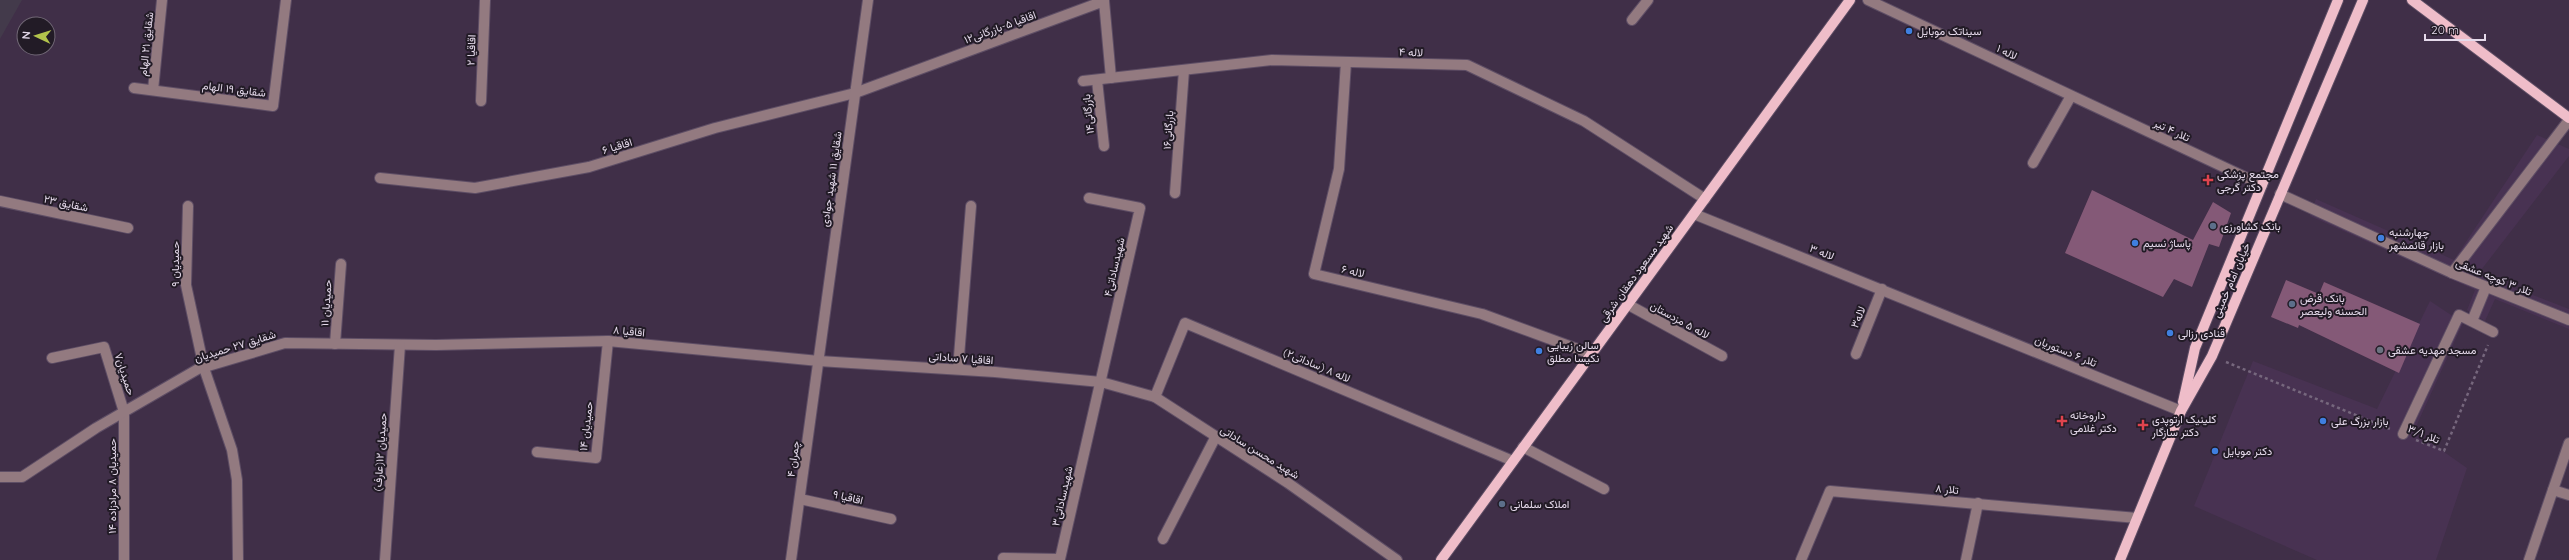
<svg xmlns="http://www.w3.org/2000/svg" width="2569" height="560" viewBox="0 0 2569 560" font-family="Quicksand,Vazirmatn,sans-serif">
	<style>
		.built { fill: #483252 }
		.education { fill: #433a4b }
		.building { fill: #845977 }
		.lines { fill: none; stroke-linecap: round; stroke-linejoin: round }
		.minor-casing { stroke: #5e4e65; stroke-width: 12 }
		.major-casing { stroke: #5e4e65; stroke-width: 12 }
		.path { stroke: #76677d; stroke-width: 2.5; stroke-dasharray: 3 3; stroke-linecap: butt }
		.minor { stroke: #937a80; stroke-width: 10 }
		.major { stroke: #efbdc9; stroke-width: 10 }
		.shop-dot { fill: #3f7fe0; stroke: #221b26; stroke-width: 1.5 }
		.health-dot { fill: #e0444e; stroke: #221b26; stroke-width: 1.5 }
		.service-dot { fill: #5c6f8a; stroke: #221b26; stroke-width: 1.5 }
		.worship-dot { fill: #6b7280; stroke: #221b26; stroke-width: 1.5 }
		.labels { text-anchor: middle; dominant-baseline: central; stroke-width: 4; stroke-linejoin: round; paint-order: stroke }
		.street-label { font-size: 11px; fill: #e5daeb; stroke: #221b26 }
		.poi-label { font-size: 11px; fill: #e5daeb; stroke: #221b26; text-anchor: start }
	</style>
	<rect width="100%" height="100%" fill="#402f48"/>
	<g class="built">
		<path d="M2537,135l32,14v7l-91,118 91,35v20l-74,-30 -10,22 -18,-11 8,-20 -165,-74 6,-17 138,61z"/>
		<path d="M2430,301l33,22 -49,108 53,37 -31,92h-119l-123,-54 59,-145 124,48z"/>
	</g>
	<path class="education" d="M0,0h22l-22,39z"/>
	<g class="building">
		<path d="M2092,190l101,50 20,-38 18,11 -12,34 -10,-3 -17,43 -18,-8 -11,18 -98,-44z"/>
		<path d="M2286,280l33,14 5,-12 96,42 -21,49 -100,-48 -1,3 -27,-11z"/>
	</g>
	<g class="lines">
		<defs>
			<g id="minor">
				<path d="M1868,0l394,185"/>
				<path d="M1632,20l16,-20"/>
				<path d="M1346,62l-7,107 -25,105 168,40 109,40"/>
				<path d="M1097,80l7,66"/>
				<path d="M1083,81l189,-21 195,5 117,56 121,78"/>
				<path d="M134,88l139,18 13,-106"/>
				<path d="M153,90l9,-90"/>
				<path d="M481,101l4,-101"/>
				<path d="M2033,163l38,-67"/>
				<path d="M380,178l95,10 114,-21 126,-39 140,-35 249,-92 7,77"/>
				<path d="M1175,193l9,-123"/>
				<path d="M2280,194l172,79 117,47"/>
				<path d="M0,201l128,27"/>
				<path d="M188,206l-2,79 18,83 28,82 5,30 1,80"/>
				<path d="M1694,214l487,197"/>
				<path d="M2452,273l117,-153"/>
				<path d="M1627,304l95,52"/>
				<path d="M2472,321l14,-34"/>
				<path d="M335,344l6,-80"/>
				<path d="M1856,354l26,-65"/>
				<path d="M52,358l52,-11 20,65v148"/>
				<path d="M958,369l13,-163"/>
				<path d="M1155,397l30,-74 328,138"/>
				<path d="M2403,434l56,-119 34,17"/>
				<path d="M1523,447l81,42"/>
				<path d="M537,452l59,6 12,-117"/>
				<path d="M0,477h22l74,-49 102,-59 87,-26 151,2 172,-4 211,20 176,11 106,10 54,15 133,86 109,77"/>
				<path d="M2553,490l16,5"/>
				<path d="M800,499l91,20"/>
				<path d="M1163,539l52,-101"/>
				<path d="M1003,558l57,1 80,-351 -51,-10"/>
				<path d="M385,560l15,-215"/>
				<path d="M791,560l77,-560"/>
				<path d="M1801,560l29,-69 307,27"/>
				<path d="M1966,560l12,-57"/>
				<path d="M2529,560l40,-117"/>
			</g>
			<g id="major">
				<path d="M2412,0l157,118"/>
				<path d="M2183,402l12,-54 143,-348"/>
				<path d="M1441,560l409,-560"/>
				<path d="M2120,560l61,-149 31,-55 151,-356"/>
			</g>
		</defs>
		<use href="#minor" class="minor-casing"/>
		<use href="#major" class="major-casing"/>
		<g class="path">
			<path d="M2226,362l164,67"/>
			<path d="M2416,440l28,11 44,-106"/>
		</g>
		<use href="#minor" class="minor"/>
		<use href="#major" class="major"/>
	</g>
	<g class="shop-dot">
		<circle cx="1909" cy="31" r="4"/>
		<circle cx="2381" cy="238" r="4"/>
		<circle cx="2135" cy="243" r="4"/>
		<circle cx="2170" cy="333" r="4"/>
		<circle cx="1539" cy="351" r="4"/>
		<circle cx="2323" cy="421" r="4"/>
		<circle cx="2215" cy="451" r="4"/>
	</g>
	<g class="health-dot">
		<path d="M2206 174h4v4h4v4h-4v4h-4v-4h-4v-4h4z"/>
		<path d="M2060 415h4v4h4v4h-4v4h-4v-4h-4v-4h4z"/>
		<path d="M2141 419h4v4h4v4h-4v4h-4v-4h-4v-4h4z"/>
	</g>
	<g class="service-dot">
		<circle cx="2213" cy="226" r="4"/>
		<circle cx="2292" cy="304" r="4"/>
		<circle cx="1502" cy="504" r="4"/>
	</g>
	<circle class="worship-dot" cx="2380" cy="350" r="4"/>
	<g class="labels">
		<g class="street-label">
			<text transform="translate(1000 27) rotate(-20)">اقاقیا ۵-بازرگانی۱۲</text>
			<text transform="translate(146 44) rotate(-84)">شقایق ۲۱ الهام</text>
			<text transform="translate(471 50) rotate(-88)">اقاقیا ۲</text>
			<text transform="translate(1411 52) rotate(2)">لاله ۴</text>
			<text transform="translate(2007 52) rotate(25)">لاله ۱</text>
			<text transform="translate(234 89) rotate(7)">شقایق ۱۹ الهام</text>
			<text transform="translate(1088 114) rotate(-96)">بازرگانی۱۴</text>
			<text transform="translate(1168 130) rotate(-86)">بازرگانی۱۶</text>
			<text transform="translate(2172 130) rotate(25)">تلار ۴ تیر</text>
			<text transform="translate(617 146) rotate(-17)">اقاقیا ۶</text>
			<text transform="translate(831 179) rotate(-82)">شقایق ۱۱ شهید جوادی</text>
			<text transform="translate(66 203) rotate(12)">شقایق ۲۳</text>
			<text transform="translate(1822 252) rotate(22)">لاله ۳</text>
			<text transform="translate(175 264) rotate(-90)">حمیدیان ۹</text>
			<text transform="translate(1114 267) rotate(-77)">شهیدساداتی۴</text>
			<text transform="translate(1353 271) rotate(13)">لاله ۶</text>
			<text transform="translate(1636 273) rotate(-54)">شهید مسعود دهقان شرقی</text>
			<text transform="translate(2494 277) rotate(22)">تلار ۳ کوچه عشقی</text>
			<text transform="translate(2231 280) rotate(-67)">خیابان امام خمینی</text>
			<text transform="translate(326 303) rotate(-86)">حمیدیان ۱۱</text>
			<text transform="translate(1858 317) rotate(-68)">لاله۳</text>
			<text transform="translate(1680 320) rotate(29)">لاله ۵ مزدستان</text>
			<text transform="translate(629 331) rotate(5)">اقاقیا ۸</text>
			<text transform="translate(235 346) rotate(-17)">شقایق ۲۷ حمیدیان</text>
			<text transform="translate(2066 351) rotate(22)">تلار ۶ دستوریان</text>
			<text transform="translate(961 358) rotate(4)">اقاقیا ۷ ساداتی</text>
			<text transform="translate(1317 365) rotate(23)">لاله ۸ (ساداتی۲)</text>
			<text transform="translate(125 374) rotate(72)">حمیدیان۷</text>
			<text transform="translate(586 426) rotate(-83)">حمیدیان ۱۴</text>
			<text transform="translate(2424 434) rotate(22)">تلار ۳/۱</text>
			<text transform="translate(380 452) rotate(-86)">حمیدیان ۱۲(عارف)</text>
			<text transform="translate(1260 452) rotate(32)">شهید محسن ساداتی</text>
			<text transform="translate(793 459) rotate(-82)">چمران ۴</text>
			<text transform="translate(112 486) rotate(-90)">حمیدیان ۸ مرادزاده ۱۴</text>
			<text transform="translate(1947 489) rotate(5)">تلار ۸</text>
			<text transform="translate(1062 496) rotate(-77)">شهیدساداتی۳</text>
			<text transform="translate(848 497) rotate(13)">اقاقیا ۹</text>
		</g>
		<g class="poi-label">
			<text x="1917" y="31">سیناتک موبایل</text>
			<text x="2217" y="174">مجتمع پزشکی<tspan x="2217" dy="13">دکتر گرجی</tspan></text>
			<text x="2221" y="226">بانک کشاورزی</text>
			<text x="2389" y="232">چهارشنبه<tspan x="2389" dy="13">بازار قائمشهر</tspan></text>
			<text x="2143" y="243">پاساژ نسیم</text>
			<text x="2300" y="298">بانک قرض<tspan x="2300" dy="13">الحسنه ولیعصر</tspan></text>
			<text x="2178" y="333">قنادی رزالی</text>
			<text x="1547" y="345">سالن زیبایی<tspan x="1547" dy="13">نکیسا مطلق</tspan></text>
			<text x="2388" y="350">مسجد مهدیه عشقی</text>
			<text x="2070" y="415">داروخانه<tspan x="2070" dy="13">دکتر غلامی</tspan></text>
			<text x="2152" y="419">کلینیک ارتوپدی<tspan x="2152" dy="13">دکتر سازگار</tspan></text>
			<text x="2331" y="421">بازار بزرگ علی</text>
			<text x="2223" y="451">دکتر موبایل</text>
			<text x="1510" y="504">املاک سلمانی</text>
		</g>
	</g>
	<g transform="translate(36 36) rotate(274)"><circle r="19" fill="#221b26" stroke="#706775"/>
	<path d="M0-3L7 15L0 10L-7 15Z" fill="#b2c34c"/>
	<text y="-6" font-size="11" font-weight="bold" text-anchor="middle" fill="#e5daeb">N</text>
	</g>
	<path d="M2425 34v6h60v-6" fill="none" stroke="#e5daeb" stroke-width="2"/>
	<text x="2431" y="34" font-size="12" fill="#e5daeb" stroke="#221b26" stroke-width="3" paint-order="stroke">20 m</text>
</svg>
